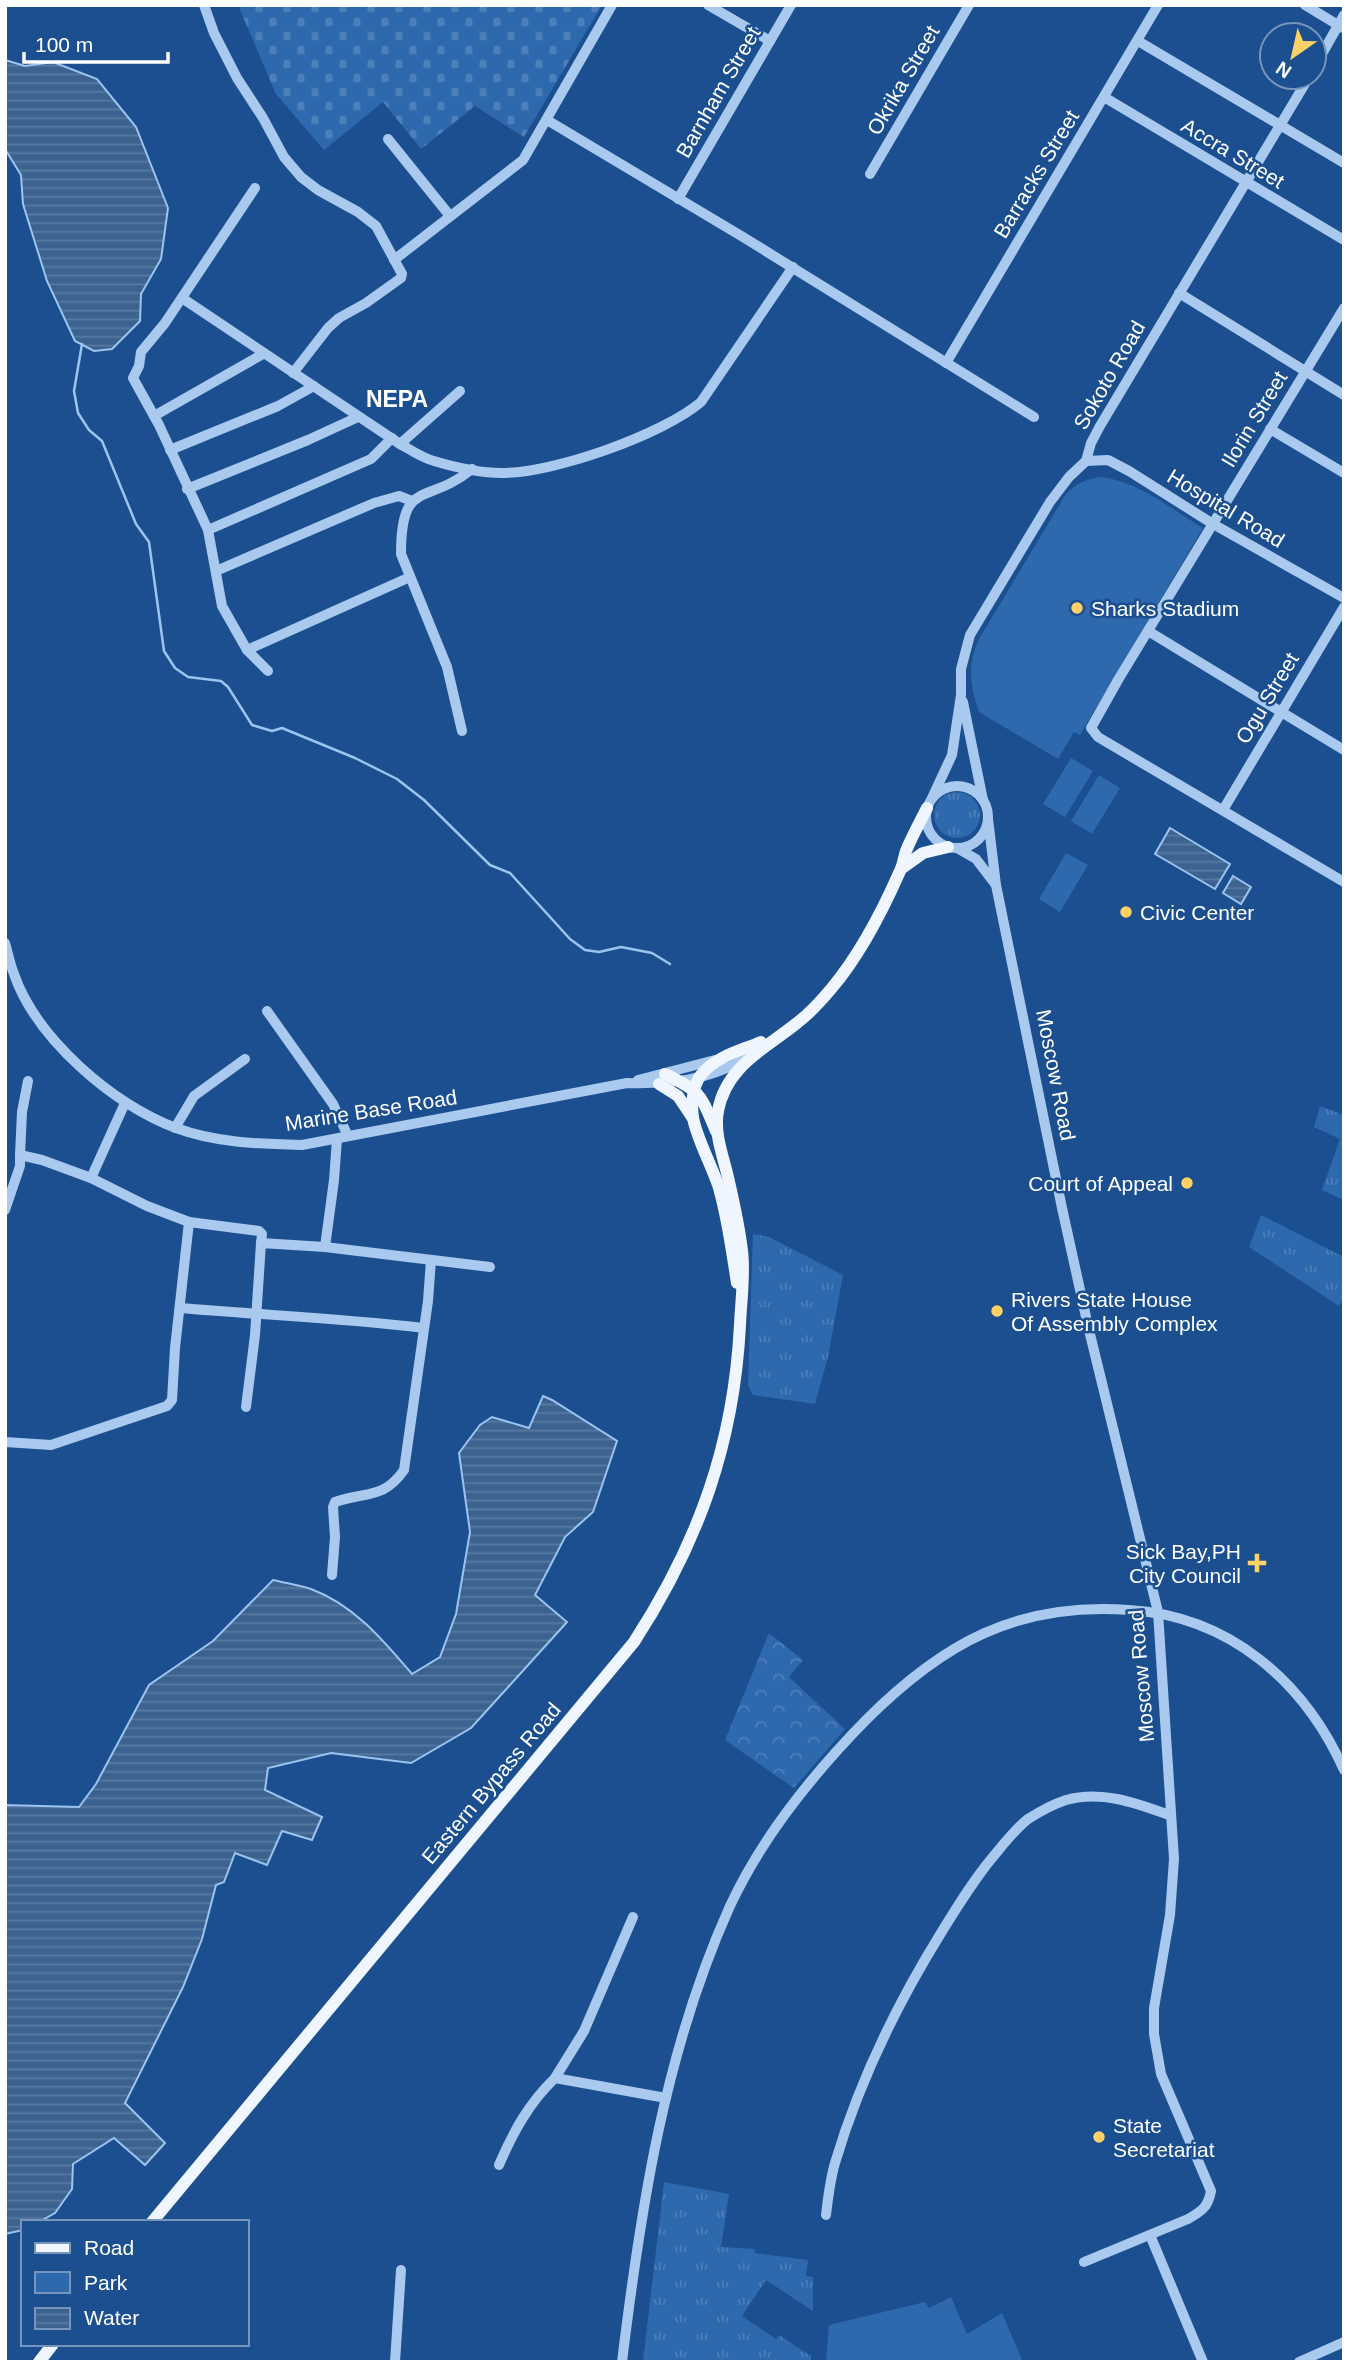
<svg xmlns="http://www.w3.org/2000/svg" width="1349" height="2367" viewBox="0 0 1349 2367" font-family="Arial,sans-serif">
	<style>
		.grass { fill: url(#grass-tufts) }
		.forest { fill: url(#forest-crowns) }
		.cemetery { fill: url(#cemetery-stones) }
		.green { fill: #2e69ad }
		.water { fill: url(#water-rules); stroke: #9cc4f0; stroke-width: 2 }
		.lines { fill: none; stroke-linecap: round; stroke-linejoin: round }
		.stream { stroke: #9cc4f0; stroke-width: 2.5 }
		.minor { stroke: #a9c9ee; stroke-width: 10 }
		.major { stroke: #f0f6ff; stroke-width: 12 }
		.poi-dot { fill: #ffd166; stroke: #1b4f8f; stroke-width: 2.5 }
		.labels { text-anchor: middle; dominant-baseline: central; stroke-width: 5; stroke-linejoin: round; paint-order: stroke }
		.street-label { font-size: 21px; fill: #fff; stroke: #1b4f8f }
		.poi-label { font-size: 21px; fill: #fff; stroke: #1b4f8f; text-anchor: start }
		.neighbourhood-label { font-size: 23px; font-weight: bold; fill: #fff; stroke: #1b4f8f }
	</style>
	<defs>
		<pattern id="grass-tufts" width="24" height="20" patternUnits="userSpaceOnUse" patternTransform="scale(1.75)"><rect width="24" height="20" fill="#2e69ad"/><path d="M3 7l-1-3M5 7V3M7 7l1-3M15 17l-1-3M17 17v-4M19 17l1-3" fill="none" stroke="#4d80b9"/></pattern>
		<pattern id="forest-crowns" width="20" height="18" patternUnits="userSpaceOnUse" patternTransform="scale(1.75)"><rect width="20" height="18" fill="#2e69ad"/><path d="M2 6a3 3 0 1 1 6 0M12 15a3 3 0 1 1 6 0" fill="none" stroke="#4d80b9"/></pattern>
		<pattern id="cemetery-stones" width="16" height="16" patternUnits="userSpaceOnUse" patternTransform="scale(1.75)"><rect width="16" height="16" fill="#2e69ad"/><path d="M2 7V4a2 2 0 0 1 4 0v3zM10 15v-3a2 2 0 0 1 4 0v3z" fill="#4d80b9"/></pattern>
		<pattern id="water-rules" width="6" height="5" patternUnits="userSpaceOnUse" patternTransform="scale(1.75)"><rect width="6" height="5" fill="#3c6290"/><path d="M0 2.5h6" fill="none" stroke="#597aa1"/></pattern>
	</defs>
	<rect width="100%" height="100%" fill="#1b4f8f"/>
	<g class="grass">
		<circle cx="957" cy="815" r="23"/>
		<path d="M1320,1106l24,9v85l-22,-10 18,-51 -26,-12z"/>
		<path d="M1261,1215l83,42v39l-5,10 -90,-59z"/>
		<path d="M753,1234l16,3 74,38 -15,82 -13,47 -62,-9 -5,-10z"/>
		<path d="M664,2182l65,12 -8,53 34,2v4l53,7 -2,16 7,1v34l-47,-31 -24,36 34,23 3,-4 32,21v6h-168z"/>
	</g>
	<path class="forest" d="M769,1633l34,27 -14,17 56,52 -51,59 -69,-48z"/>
	<path class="cemetery" d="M238,5h364l-78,132 -49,-31 -54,43 -38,-47 -59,48 -48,-56z"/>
	<g class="green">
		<path d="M1099,477c38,3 72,32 104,51l-123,207 -6,-3 -16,27 -79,-47c-9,-26 -12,-47 0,-73l87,-145c10,-10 18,-14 33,-17z"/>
		<path d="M1071,758l22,13 -28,46 -22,-13z"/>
		<path d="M1099,775l21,13 -28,46 -21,-13z"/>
		<path d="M1066,853l22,12 -28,47 -21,-13z"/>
		<path d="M951,2297l16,37 35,-21 21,49h-197l3,-37 96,-23 4,6z"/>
	</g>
	<g class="water">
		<path d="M5,60l20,6 28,-4 44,17 39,48 32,81 -7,51 -20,35 -1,27 -28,28 -18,2 -19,-10 -28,-60 -24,-77 -2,-29 -16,-26z"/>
		<path d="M1170,828l60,36 -15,25 -60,-35z"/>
		<path d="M1233,876l18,11 -10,17 -18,-11z"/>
		<path d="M543,1396l9,4 65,41 -24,71 -28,25 -30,58 32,27 -96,106 -60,35 -80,-10 -63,15 -3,22 57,27 -10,23 -30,-9 -15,34 -32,-12 -11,29 -8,3 -14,54 -19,48 -58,116 40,40 -20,22 -31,-27 -41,26 -1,25 -17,24 -16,9h-16v8l-18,4v-429l74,2 17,-23 53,-99 64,-44 60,-61c12,3 26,5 38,9 43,16 72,51 101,85l28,-17 16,-43 14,-82 -11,-79 21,-28 12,-8 37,11z"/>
	</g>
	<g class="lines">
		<path class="stream" d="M82,344l-8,47 4,22 11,17 13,11 34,83 13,18 15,109 11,17 13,9 33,4 7,6 24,38 20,6 10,-3 73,30 42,21 27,21 66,65 20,8 60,66 15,11 14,2 22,-5 31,6 18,11"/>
		<g class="minor">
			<path d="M204,5l10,28 23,45 26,40 21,39 17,20 17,13 40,22 18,14 26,48 -1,4 -35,25 -27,15 -11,10 -35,45"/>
			<path d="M708,5l62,36"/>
			<path d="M1305,5l38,23"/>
			<path d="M1138,41l206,122"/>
			<path d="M1314,68l30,-53"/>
			<path d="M1104,97l240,143"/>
			<path d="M547,120l196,117 291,180"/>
			<path d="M388,139l62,77"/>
			<path d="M870,174l99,-169"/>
			<path d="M255,188l-90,135 -24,29 -2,14 -6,12 26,47 49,105 14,76 25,44 21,21"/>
			<path d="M678,199l113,-194"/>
			<path d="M394,260l129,-100 89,-155"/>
			<path d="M1179,293l165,102"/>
			<path d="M182,298l218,146c11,6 22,14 34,17 20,6 46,12 68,12 52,0 160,-38 199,-71l92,-135"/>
			<path d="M1344,308l-226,372 -27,48 7,9 246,145"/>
			<path d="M946,363l212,-358"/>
			<path d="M154,416l109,-62"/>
			<path d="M1270,429l74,44"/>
			<path d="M400,444l60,-53"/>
			<path d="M170,450l108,-44 36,-20"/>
			<path d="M1086,461l22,-1 21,11 84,53 131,74"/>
			<path d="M187,489l121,-49 50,-23"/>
			<path d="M208,530l163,-71 21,-21"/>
			<path d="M216,571l158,-68 25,-7 13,5"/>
			<path d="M1148,631l196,119"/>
			<path d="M247,650l163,-73"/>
			<path d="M963,702l20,98"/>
			<path d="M462,731l-15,-64 -46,-113c0,-77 26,-48 71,-85"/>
			<circle cx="957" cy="817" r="31"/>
			<path d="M932,798l20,-43 9,-60v-26l9,-34 80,-133 19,-25 17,-16 5,-18 9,-17 209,-349"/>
			<path d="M1223,810l121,-203"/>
			<path d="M988,819l8,66 66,323 26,118 70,286 16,247 -4,56 -16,93v26l7,40 50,117c-3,16 -9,20 -23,28l-104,43"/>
			<path d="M957,848l19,11 20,26"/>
			<path d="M5,943c3,10 5,21 9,31 22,64 99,131 162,154 40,15 84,16 126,17l325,-62c45,1 78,-2 118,-24"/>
			<path d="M267,1011l66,93 15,32"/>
			<path d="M638,1080l77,-20"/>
			<path d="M175,1128l19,-32 51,-37"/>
			<path d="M20,1155l2,-43 6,-31"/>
			<path d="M91,1178l56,28 42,16"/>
			<path d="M5,1210l15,-44v-11l22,5 49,18 34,-75"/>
			<path d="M325,1247l165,20"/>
			<path d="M180,1308c81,7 162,10 244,20"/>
			<path d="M246,1407l9,-72 6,-92 64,4 9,-67 3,-41"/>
			<path d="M5,1442l46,3 116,-39 5,-6 3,-52 14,-126 70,9 3,3 -1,9"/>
			<path d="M332,1575l3,-38 -2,-30 2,-5c31,-11 48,-2 69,-32l24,-169 3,-41"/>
			<path d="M555,2078l29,-47 49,-114"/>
			<path d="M499,2165c14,-33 30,-62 56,-87l111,20"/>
			<path d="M826,2215c2,-17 4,-35 9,-52 24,-81 62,-159 106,-230 16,-26 32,-52 51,-75 11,-13 23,-29 36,-39 11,-7 26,-15 38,-19 36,-10 70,3 103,15"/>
			<path d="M1150,2235l53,127"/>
			<path d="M395,2362l6,-92"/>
			<path d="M622,2362c19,-156 43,-312 108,-456 32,-69 83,-132 136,-186 77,-77 151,-118 263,-110 100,6 175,71 215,160"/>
			<path d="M1299,2362l45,-20"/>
		</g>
		<g class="major">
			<path d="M902,868l21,-15 25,-6"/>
			<path d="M665,1074c37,18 35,20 51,57"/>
			<path d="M659,1084l19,12 14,21"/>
			<path d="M737,1283c-5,-31 -9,-64 -18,-95 -6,-20 -24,-53 -26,-71 -2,-12 0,-32 8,-42 15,-19 39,-24 60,-33"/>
			<path d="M152,2222l482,-580c65,-100 100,-199 106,-317 1,-25 5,-50 2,-74 -3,-27 -9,-52 -15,-78 -5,-20 -13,-41 -9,-62 8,-45 48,-63 79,-88 13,-10 24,-22 34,-34 29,-34 51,-77 69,-118 3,-6 4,-14 6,-20 6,-15 14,-29 21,-43"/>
			<path d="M39,2362l14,-18"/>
		</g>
	</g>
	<g class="poi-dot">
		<circle cx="1077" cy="608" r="7"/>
		<circle cx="1126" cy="912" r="7"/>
		<circle cx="1187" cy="1183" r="7"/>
		<circle cx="997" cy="1311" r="7"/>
		<path d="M1253.5 1552.5h7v7h7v7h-7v7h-7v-7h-7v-7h7z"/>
		<circle cx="1099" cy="2137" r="7"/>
	</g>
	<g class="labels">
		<g class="street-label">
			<text transform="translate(903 80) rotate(-60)">Okrika Street</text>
			<text transform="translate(718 92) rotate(-60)">Barnham Street</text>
			<text transform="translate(1233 153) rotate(31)">Accra Street</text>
			<text transform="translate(1036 174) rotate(-59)">Barracks Street</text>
			<text transform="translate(1109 375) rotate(-60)">Sokoto Road</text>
			<text transform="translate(1254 419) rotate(-59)">Ilorin Street</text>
			<text transform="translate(1226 508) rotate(31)">Hospital Road</text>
			<text transform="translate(1267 698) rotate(-59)">Ogu Street</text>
			<text transform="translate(1056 1075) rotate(79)">Moscow Road</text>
			<text transform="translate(371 1110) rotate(-9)">Marine Base Road</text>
			<text transform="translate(1141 1676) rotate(-95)">Moscow Road</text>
			<text transform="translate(491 1783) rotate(-50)">Eastern Bypass Road</text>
		</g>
		<g class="poi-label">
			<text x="1091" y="608">Sharks Stadium</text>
			<text x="1140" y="912">Civic Center</text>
			<text x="1173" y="1183" text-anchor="end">Court of Appeal</text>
			<text x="1011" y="1299">Rivers State House<tspan x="1011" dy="24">Of Assembly Complex</tspan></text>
			<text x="1241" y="1551" text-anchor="end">Sick Bay,PH<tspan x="1241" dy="24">City Council</tspan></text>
			<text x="1113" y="2125">State<tspan x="1113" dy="24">Secretariat</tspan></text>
		</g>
		<g class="neighbourhood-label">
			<text x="397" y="399">NEPA</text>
		</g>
	</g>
	<rect width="1349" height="2367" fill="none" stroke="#ffffff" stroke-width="14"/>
	<rect x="21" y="2220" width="228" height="126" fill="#1b4f8f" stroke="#7695bc" stroke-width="2"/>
	<rect x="35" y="2243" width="35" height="10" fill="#f0f6ff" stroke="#7695bc" stroke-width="2"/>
	<text x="84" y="2255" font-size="21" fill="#ffffff">Road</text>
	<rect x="35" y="2272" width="35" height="21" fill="#2e69ad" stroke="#7695bc" stroke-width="2"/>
	<text x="84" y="2290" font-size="21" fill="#ffffff">Park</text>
	<rect x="35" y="2308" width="35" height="21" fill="url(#water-rules)" stroke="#7695bc" stroke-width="2"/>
	<text x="84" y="2325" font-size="21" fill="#ffffff">Water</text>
	<g transform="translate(1293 56) rotate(214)"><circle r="33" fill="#1b4f8f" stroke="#7695bc" stroke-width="2"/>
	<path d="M0-5L12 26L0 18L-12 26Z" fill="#ffd166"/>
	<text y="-10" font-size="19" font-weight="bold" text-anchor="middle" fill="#ffffff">N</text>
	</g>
	<path d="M24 52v10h144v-10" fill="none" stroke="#ffffff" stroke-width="3.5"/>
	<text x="35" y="52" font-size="21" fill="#ffffff" stroke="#1b4f8f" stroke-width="5" paint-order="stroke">100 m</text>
</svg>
